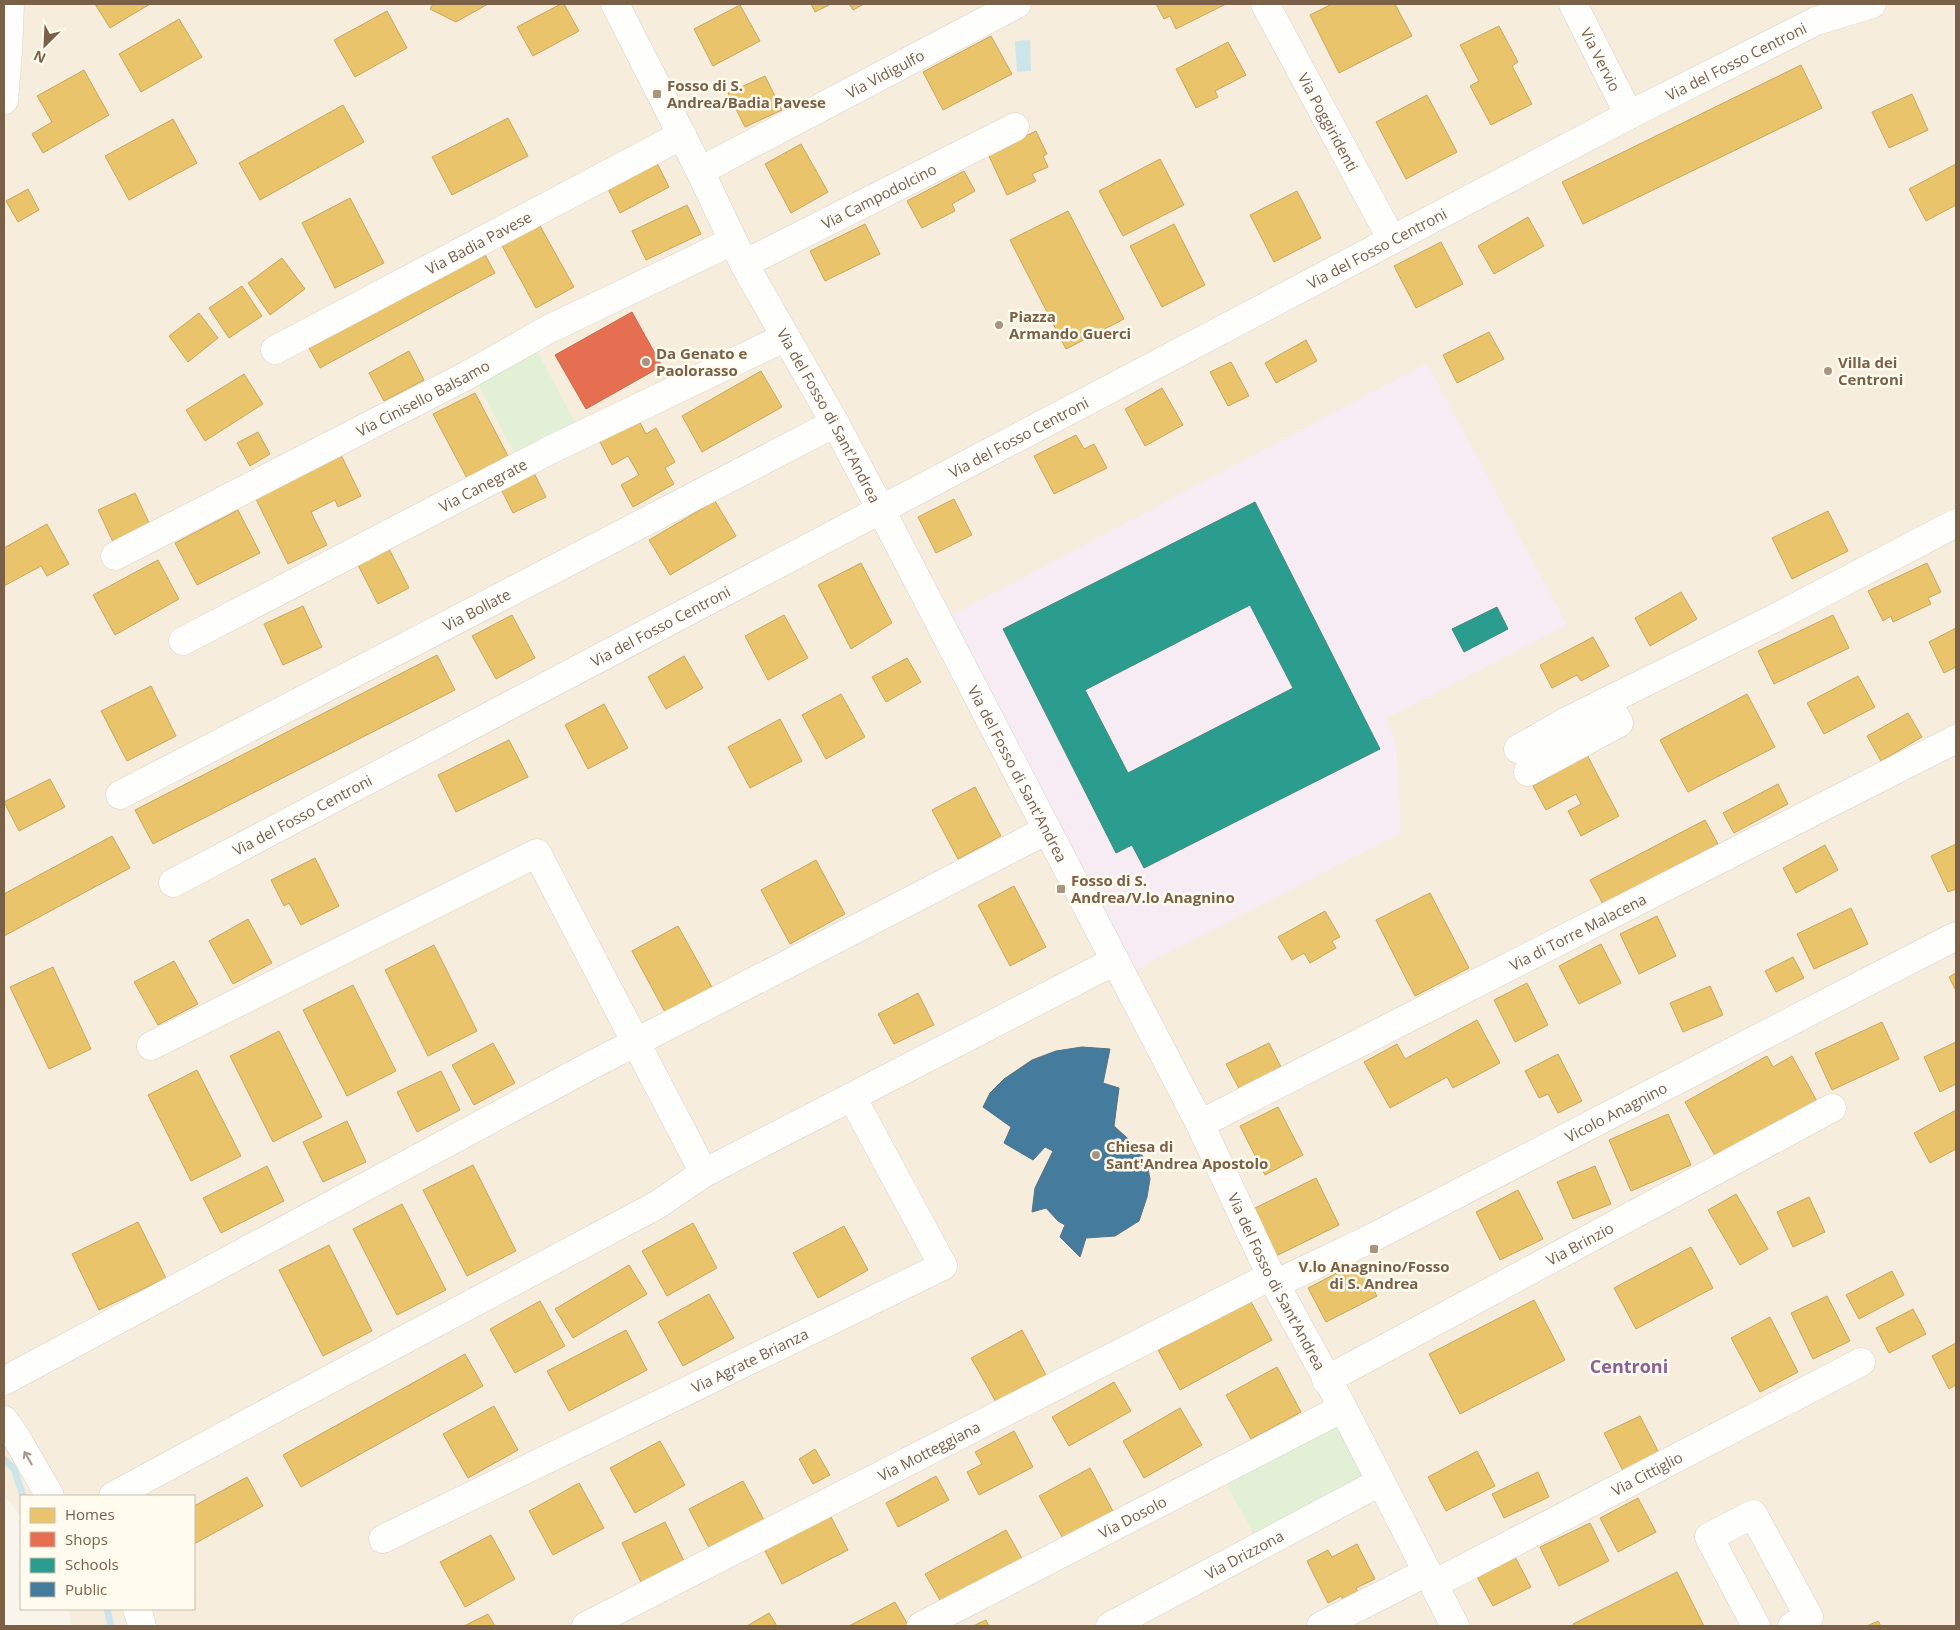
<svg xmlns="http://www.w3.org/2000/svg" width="1960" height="1630" viewBox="0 0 1960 1630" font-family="'Open Sans',sans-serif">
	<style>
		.residential { fill: #f6eddc }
		.education { fill: #f7ebf4 }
		.green { fill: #e2f1d5 }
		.water { fill: #cce5eb }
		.homes { fill: #e9c46a; stroke: #c8a660 }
		.shops { fill: #e76f51; stroke: #c76a4e }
		.schools { fill: #2a9d8f; stroke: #428b7a; fill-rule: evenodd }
		.public { fill: #457b9d; stroke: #557384 }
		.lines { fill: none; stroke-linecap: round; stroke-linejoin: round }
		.stream { stroke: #cce5eb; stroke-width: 7 }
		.minor-casing { stroke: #d8d2ca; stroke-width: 29 }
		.minor { stroke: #fefefc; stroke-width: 28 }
		.oneway { stroke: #a99787 }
		.poi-dot { fill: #a79481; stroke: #fffbef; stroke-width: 2 }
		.labels { text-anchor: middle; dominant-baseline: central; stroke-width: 5; stroke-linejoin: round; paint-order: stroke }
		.street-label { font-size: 15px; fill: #7b6048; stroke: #fffbef }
		.poi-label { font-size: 15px; font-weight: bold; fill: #7b6048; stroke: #fffbef; text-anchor: start }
		.quarter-label { font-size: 18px; font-weight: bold; fill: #8b6097; stroke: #fffbef }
	</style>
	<rect width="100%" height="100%" fill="#f9f5ec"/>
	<path class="residential" d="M8,4h1948v1622h-1885l-2,-17h125v-113h-173v21l-17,-23v-1398z"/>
	<path class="education" d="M1427,363l140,262 -181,94 11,25 4,89 -268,138 -183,-355z"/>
	<g class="green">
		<path d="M535,347l42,79 -60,32 -42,-79z"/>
		<path d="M1335,1409l39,70 -115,64 -39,-70z"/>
	</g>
	<path class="water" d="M1030,40l1,31 -14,1 -2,-31z"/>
	<g class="homes">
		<path d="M95,4h55l-40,24z"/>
		<path d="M433,4h55l-32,18 -26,-13z"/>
		<path d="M561,4h3l15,27 -46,25 -16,-29z"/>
		<path d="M811,4h20l-16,8z"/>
		<path d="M849,4h15l-11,6z"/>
		<path d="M1156,4h70l-50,25 -6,-13 -6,3z"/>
		<path d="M1332,4h63l17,32 -73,37 -29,-58z"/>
		<path d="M740,5l20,36 -47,25 -19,-37z"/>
		<path d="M387,11l20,37 -52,29 -21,-37z"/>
		<path d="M179,19l23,38 -61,35 -22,-38z"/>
		<path d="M1499,26l19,36 -6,4 20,38 -41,21 -21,-39 9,-5 -19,-36z"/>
		<path d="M991,36l21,38 -69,36 -20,-38z"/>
		<path d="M1228,42l18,33 -31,16 3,6 -22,11 -20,-39z"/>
		<path d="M1801,65l21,43 -239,116 -21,-42z"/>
		<path d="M84,70l25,45 -66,38 -11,-19 20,-12 -15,-26z"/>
		<path d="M765,76l17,34 -37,17 -17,-34z"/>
		<path d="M1912,94l16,36 -39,18 -17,-36z"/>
		<path d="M1427,95l30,57 -51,27 -30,-57z"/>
		<path d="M343,105l21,37 -104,58 -21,-37z"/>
		<path d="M508,118l20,38 -76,39 -20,-38z"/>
		<path d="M173,119l24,44 -68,37 -24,-44z"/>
		<path d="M1036,131l11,23 -4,2 5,11 -16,7 4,7 -29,14 -19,-41z"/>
		<path d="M801,144l27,48 -37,21 -26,-49z"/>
		<path d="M1160,159l24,46 -61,31 -24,-45z"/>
		<path d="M656,161l13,26 -49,26 -13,-26z"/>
		<path d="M1956,164v41l-30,16 -17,-32z"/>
		<path d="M964,171l11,20 -23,13 3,7 -33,17 -15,-27z"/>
		<path d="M28,189l11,21 -21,12 -12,-21z"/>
		<path d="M1297,191l24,47 -47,24 -24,-47z"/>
		<path d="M350,198l34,65 -49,25 -33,-65z"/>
		<path d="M687,205l14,29 -55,26 -14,-29z"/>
		<path d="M1068,211l56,108 -58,30 -56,-109z"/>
		<path d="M1528,217l16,29 -50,28 -16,-28z"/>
		<path d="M539,224l35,63 -38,21 -35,-64z"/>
		<path d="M865,224l15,30 -55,27 -15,-30z"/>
		<path d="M1174,224l31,61 -43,22 -32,-61z"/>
		<path d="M1441,242l22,42 -47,24 -22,-42z"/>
		<path d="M484,253l11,20 -175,95 -11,-20z"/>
		<path d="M282,258l23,31 -35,26 -22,-32z"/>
		<path d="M242,286l20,30 -33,22 -20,-30z"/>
		<path d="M199,313l19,25 -30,24 -19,-26z"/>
		<path d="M1489,332l15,27 -47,24 -14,-28z"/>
		<path d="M1306,340l11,21 -41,22 -11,-20z"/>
		<path d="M409,351l15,29 -40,21 -15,-28z"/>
		<path d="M1231,362l18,34 -21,10 -18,-34z"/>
		<path d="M761,371l21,36 -80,45 -20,-36z"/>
		<path d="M244,374l19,30 -58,37 -19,-31z"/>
		<path d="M1162,388l21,37 -38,21 -20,-37z"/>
		<path d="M475,393l33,63 -40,24 -35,-66z"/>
		<path d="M638,419l8,15 10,-6 19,34 -10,6 9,16 -41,23 -12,-22 18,-10 -11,-19 -16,9 -13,-25z"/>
		<path d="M258,432l12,22 -20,12 -13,-23z"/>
		<path d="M1076,435l8,14 10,-5 13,24 -53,26 -20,-38z"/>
		<path d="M341,455l20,41 -23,11 -3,-7 -24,12 16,33 -39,19 -33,-67z"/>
		<path d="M533,471l13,26 -33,16 -13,-26z"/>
		<path d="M135,493l16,34 -37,17 -16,-34z"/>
		<path d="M954,499l18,36 -36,18 -18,-36z"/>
		<path d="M715,501l21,35 -66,39 -21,-35z"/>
		<path d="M238,510l22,43 -63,32 -22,-42z"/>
		<path d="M1828,511l20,40 -56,28 -20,-41z"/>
		<path d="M47,524l22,40 -22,12 -6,-10 -37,20v-38z"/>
		<path d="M387,545l22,43 -31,16 -22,-43z"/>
		<path d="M158,560l21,39 -64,36 -22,-40z"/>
		<path d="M861,563l31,60 -41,26 -33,-64z"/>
		<path d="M1927,563l14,29 -13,6 3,6 -38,18 -2,-6 -8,5 -15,-30z"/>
		<path d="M1681,592l16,27 -47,27 -15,-28z"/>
		<path d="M303,606l19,41 -39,18 -19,-41z"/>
		<path d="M512,615l23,43 -39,21 -24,-43z"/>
		<path d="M784,615l24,43 -40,22 -23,-44z"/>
		<path d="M1833,615l16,33 -75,36 -16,-33z"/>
		<path d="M1956,628v39l-12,6 -15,-31z"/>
		<path d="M1593,637l16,29 -28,15 -4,-6 -25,13 -12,-23z"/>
		<path d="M437,655l18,35 -302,154 -18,-34z"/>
		<path d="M684,656l19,32 -37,21 -18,-32z"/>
		<path d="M907,658l14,24 -35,20 -14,-25z"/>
		<path d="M1858,676l17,31 -51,27 -17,-31z"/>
		<path d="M151,686l25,50 -49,25 -26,-50z"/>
		<path d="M841,694l24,43 -39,22 -24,-44z"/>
		<path d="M1747,694l28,53 -87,45 -28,-52z"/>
		<path d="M604,704l24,44 -40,21 -23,-44z"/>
		<path d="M1908,713l14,24 -41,24 -14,-25z"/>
		<path d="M780,719l22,42 -52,27 -22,-41z"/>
		<path d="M509,740l19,37 -72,35 -18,-37z"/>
		<path d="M1585,751l34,65 -38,20 -13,-25 13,-7 -5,-10 -30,16 -13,-24 16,-9 -3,-6z"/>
		<path d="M50,779l15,28 -46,24 -15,-29z"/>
		<path d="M1778,784l10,20 -54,29 -11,-20z"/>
		<path d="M975,787l26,49 -43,23 -26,-49z"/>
		<path d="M1705,820l13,24 -115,60 -13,-24z"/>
		<path d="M112,836l18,32 -126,68v-42z"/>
		<path d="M1956,844v45l-8,3 -17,-36z"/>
		<path d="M1825,845l13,25 -42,23 -13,-25z"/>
		<path d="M315,858l24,48 -38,19 -12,-22 -5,3 -13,-26z"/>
		<path d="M816,860l29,54 -55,30 -29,-54z"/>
		<path d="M1014,886l32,61 -36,19 -32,-61z"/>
		<path d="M1430,893l39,75 -54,28 -39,-76z"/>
		<path d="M1851,908l17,36 -54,25 -17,-35z"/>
		<path d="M1325,911l15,26 -8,4 4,7 -26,15 -6,-10 -12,7 -14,-23z"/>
		<path d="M1657,916l19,40 -37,18 -19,-40z"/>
		<path d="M248,919l24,44 -39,21 -24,-43z"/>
		<path d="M678,926l35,63 -47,25 -34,-63z"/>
		<path d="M1601,944l20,39 -42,21 -20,-38z"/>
		<path d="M434,945l43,86 -49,25 -43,-86z"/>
		<path d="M1793,957l11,21 -28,14 -11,-21z"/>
		<path d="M174,961l24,43 -40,21 -24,-43z"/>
		<path d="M53,967l38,82 -42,20 -39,-82z"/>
		<path d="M1956,973v18l-7,-14z"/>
		<path d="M1527,983l21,42 -33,17 -21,-42z"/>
		<path d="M353,985l43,86 -49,25 -44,-86z"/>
		<path d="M1710,986l13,29 -40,17 -13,-29z"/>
		<path d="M918,993l16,32 -40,19 -16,-30z"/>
		<path d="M1477,1020l23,43 -47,25 -6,-11 -57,31 -26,-46 33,-18 8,15z"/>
		<path d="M1882,1022l17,37 -67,31 -17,-37z"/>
		<path d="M279,1031l43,86 -49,25 -43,-86z"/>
		<path d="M1956,1042v42l-16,8 -16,-35z"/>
		<path d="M493,1043l22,40 -41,22 -22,-40z"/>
		<path d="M1269,1043l15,30 -42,21 -16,-30z"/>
		<path d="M1558,1054l24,47 -24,12 -10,-19 -9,4 -14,-27z"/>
		<path d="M1767,1056l6,11 19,-11 26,47 -101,56 -32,-57z"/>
		<path d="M197,1070l44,86 -50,25 -43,-86z"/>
		<path d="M441,1071l19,39 -43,22 -20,-40z"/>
		<path d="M1278,1107l25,48 -38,20 -25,-49z"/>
		<path d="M1956,1110v39l-26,14 -16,-30z"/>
		<path d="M1668,1114l23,51 -60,26 -22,-51z"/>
		<path d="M347,1121l19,41 -43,20 -20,-40z"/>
		<path d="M473,1165l43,86 -49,25 -44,-86z"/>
		<path d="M267,1166l17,35 -63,32 -18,-35z"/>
		<path d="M1595,1166l16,38 -38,15 -16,-37z"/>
		<path d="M1316,1178l23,47 -65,32 -23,-47z"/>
		<path d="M1518,1190l25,49 -43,21 -24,-48z"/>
		<path d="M1736,1194l32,55 -28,16 -32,-55z"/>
		<path d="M1809,1197l16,35 -32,15 -16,-35z"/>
		<path d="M402,1204l44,86 -49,25 -44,-86z"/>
		<path d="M138,1222l28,56 -67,32 -27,-56z"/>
		<path d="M693,1223l24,45 -50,28 -25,-45z"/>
		<path d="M844,1226l24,44 -50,28 -25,-45z"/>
		<path d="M329,1245l43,86 -49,25 -44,-86z"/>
		<path d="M1691,1247l22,41 -77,41 -22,-41z"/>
		<path d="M1358,1262l19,34 -51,26 -18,-34z"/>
		<path d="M629,1265l18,29 -74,44 -18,-29z"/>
		<path d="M1892,1271l12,24 -45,24 -13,-24z"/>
		<path d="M709,1294l25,44 -51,28 -25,-44z"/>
		<path d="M1827,1296l23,45 -37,18 -22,-46z"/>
		<path d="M1250,1300l22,40 -92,50 -22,-40z"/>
		<path d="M1534,1300l31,60 -105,54 -31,-60z"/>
		<path d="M540,1301l25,45 -50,27 -25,-44z"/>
		<path d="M1913,1309l13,25 -37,19 -13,-25z"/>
		<path d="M1770,1317l28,55 -38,20 -29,-54z"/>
		<path d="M626,1330l21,40 -78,41 -22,-40z"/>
		<path d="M1022,1330l24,45 -50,27 -25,-44z"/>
		<path d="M1956,1343v42l-7,4 -17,-33z"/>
		<path d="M465,1354l18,32 -182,101 -18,-32z"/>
		<path d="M1277,1367l24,45 -50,27 -25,-44z"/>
		<path d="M1114,1382l17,29 -62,35 -17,-29z"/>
		<path d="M494,1406l24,44 -50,28 -25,-44z"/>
		<path d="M1180,1408l22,37 -58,33 -21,-37z"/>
		<path d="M1640,1416l20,39 -36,18 -20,-40z"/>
		<path d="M1014,1431l19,36 -54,28 -12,-23 15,-8 -7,-12z"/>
		<path d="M660,1441l25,44 -50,28 -25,-45z"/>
		<path d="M815,1449l15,26 -17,9 -14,-25z"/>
		<path d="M1477,1451l18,35 -49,25 -18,-34z"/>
		<path d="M1090,1468l24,45 -50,27 -25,-44z"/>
		<path d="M1538,1472l11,25 -45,21 -12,-24z"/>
		<path d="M936,1476l13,24 -51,27 -12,-24z"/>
		<path d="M247,1477l16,29 -69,38v-38z"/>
		<path d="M743,1481l21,39 -55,28 -20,-39z"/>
		<path d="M579,1483l25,45 -51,27 -24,-44z"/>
		<path d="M1638,1498l18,34 -38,20 -18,-34z"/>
		<path d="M830,1515l18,35 -66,34 -18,-35z"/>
		<path d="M665,1522l20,41 -43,21 -20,-41z"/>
		<path d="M1590,1523l19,38 -50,25 -19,-39z"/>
		<path d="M1006,1530l19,34 -81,43 -19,-33z"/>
		<path d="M491,1535l24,44 -50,28 -25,-45z"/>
		<path d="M1357,1544l18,35 -19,9 4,8 -15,8 -4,-8 -13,7 -21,-42 21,-11 4,7z"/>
		<path d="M1513,1553l18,34 -38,19 -18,-33z"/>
		<path d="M1677,1572l27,54h-130l-1,-2z"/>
		<path d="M895,1602l13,23 -2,1h-57z"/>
		<path d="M769,1613l8,13h-30z"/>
		<path d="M488,1614l7,12h-31z"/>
		<path d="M986,1620l3,6h-16z"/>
		<path d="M1878,1621l3,5h-14z"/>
	</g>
	<path class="shops" d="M632,312l30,54 -76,43 -31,-54z"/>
	<g class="schools">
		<path d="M1255,502l125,247 -236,119 -12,-23 -16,8 -113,-224zM1250,605l43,83 -165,85 -43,-83z"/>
		<path d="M1497,607l11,22 -44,23 -12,-23z"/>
	</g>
	<path class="public" d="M1082,1047l28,2 -7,34 16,5 -5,38 24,22 9,16 3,15 -3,18 -8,24 -24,15 -29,2 -6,19 -20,-20 5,-12 -7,-4 -12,-13 -14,4 3,-24 18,-37 -8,-4 -12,13 -29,-17 7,-16 -28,-20 7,-14 14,-14 28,-19 24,-9z"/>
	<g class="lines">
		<g class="stream">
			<path d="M4,1459l10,10 9,27"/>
			<path d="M107,1609l4,17"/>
		</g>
		<defs>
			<g id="minor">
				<path id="s1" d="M615,4l85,167 44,93 91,159 46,87 319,614 71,152 72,132 112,218"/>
				<path id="s2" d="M1265,4l127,236"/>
				<path id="s3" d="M1573,4l56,111"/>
				<path d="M4,100l4,-48 2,-48"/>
				<path id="s4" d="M700,171l317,-167"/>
				<path id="s5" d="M744,264l271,-137"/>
				<path id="s6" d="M275,350l407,-215"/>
				<path id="s7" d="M115,556l351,-180 81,-46 186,-89"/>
				<path id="s8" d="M183,641l367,-191 236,-113"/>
				<path d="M1518,749l49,-28 206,-102 183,-96"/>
				<path d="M1528,772l91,-49 -12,-22"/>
				<path id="s9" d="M120,795l715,-372"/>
				<path id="s10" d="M173,883l1456,-768 187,-94 56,-17"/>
				<path id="s11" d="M1200,1124l756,-385"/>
				<path d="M704,1173l411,-212"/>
				<path id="s12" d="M1275,1284l93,-44 588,-304"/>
				<path id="s13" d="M1326,1380l506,-272"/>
				<path d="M4,1381l582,-313 461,-238"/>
				<path d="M4,1420l12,17 34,59"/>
				<path d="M113,1496l161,-87 383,-204 47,-32 -167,-320 -386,193"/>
				<path id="s14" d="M383,1539l560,-273 -91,-169"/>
				<path id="s15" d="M1434,1584l427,-222"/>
				<path d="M137,1609l5,17"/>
				<path id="s16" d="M586,1626l685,-350"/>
				<path id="s17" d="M921,1626l422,-218"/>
				<path id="s18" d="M1110,1626l270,-144"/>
				<path d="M1321,1626l106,-54"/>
				<path d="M1756,1626l-47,-89 44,-23 56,103 -17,9"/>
			</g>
		</defs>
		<use href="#minor" class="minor-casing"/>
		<use href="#minor" class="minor"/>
	</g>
	<defs><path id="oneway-shaft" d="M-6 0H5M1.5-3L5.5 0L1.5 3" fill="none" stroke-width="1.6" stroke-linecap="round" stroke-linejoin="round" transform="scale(1.25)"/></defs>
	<use class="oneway" href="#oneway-shaft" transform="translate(28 1458) rotate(-120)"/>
	<g class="poi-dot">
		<rect x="652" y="89" width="10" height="10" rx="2.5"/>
		<circle cx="999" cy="325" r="5"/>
		<circle cx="646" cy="362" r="5"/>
		<circle cx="1828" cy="371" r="5"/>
		<rect x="1056" y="884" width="10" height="10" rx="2.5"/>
		<circle cx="1096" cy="1155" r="5"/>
		<rect x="1369" y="1244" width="10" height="10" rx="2.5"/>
	</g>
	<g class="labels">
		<g class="street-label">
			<text stroke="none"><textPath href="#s3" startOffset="62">Via Vervio</textPath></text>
			<text stroke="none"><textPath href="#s10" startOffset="1766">Via del Fosso Centroni</textPath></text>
			<text stroke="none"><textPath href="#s4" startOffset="209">Via Vidigulfo</textPath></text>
			<text stroke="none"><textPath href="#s2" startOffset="134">Via Poggiridenti</textPath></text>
			<text stroke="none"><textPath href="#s5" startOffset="151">Via Campodolcino</textPath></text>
			<text stroke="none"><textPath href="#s6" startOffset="230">Via Badia Pavese</textPath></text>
			<text stroke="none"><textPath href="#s10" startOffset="1361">Via del Fosso Centroni</textPath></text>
			<text stroke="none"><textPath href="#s7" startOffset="346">Via Cinisello Balsamo</textPath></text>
			<text stroke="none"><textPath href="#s1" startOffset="464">Via del Fosso di Sant'Andrea</textPath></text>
			<text stroke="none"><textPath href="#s10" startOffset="956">Via del Fosso Centroni</textPath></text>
			<text stroke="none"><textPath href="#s8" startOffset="338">Via Canegrate</textPath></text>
			<text stroke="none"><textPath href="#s9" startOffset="402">Via Bollate</textPath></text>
			<text stroke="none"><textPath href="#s10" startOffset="551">Via del Fosso Centroni</textPath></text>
			<text stroke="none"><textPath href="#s1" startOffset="869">Via del Fosso di Sant'Andrea</textPath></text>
			<text stroke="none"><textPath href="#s10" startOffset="146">Via del Fosso Centroni</textPath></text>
			<text stroke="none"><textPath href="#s11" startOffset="424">Via di Torre Malacena</textPath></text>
			<text stroke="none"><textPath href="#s12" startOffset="382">Vicolo Anagnino</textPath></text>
			<text stroke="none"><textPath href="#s13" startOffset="288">Via Brinzio</textPath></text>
			<text stroke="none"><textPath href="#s1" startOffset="1439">Via del Fosso di Sant'Andrea</textPath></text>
			<text stroke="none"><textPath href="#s14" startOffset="408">Via Agrate Brianza</textPath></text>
			<text stroke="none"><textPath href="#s16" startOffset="385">Via Motteggiana</textPath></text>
			<text stroke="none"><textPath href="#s15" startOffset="240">Via Cittiglio</textPath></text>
			<text stroke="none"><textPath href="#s17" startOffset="238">Via Dosolo</textPath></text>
			<text stroke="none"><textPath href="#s18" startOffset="152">Via Drizzona</textPath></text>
		</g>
		<g class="poi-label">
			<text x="667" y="85">Fosso di S.<tspan x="667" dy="17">Andrea/Badia Pavese</tspan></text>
			<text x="1009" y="316">Piazza<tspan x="1009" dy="17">Armando Guerci</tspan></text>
			<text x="656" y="353">Da Genato e<tspan x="656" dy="17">Paolorasso</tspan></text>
			<text x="1838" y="362">Villa dei<tspan x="1838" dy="17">Centroni</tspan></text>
			<text x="1071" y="880">Fosso di S.<tspan x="1071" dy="17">Andrea/V.lo Anagnino</tspan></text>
			<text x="1106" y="1146">Chiesa di<tspan x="1106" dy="17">Sant'Andrea Apostolo</tspan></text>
			<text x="1374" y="1266" text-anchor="middle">V.lo Anagnino/Fosso<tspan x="1374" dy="17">di S. Andrea</tspan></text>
		</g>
		<g class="quarter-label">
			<text x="1629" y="1366">Centroni</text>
		</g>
	</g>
	<rect width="1960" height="1630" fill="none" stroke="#7b6048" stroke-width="10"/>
	<rect x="20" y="1495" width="175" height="115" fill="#fffbef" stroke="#cabdac"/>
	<rect x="30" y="1508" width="25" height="15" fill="#e9c46a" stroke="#cabdac"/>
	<text x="65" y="1520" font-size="15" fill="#7b6048">Homes</text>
	<rect x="30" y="1532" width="25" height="15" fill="#e76f51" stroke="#cabdac"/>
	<text x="65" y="1545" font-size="15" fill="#7b6048">Shops</text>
	<rect x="30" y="1558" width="25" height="15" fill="#2a9d8f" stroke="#cabdac"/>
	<text x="65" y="1570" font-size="15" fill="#7b6048">Schools</text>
	<rect x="30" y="1582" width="25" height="15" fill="#457b9d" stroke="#cabdac"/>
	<text x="65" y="1595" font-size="15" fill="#7b6048">Public</text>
	<g transform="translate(45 45) rotate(204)" stroke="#fffbef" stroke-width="4" paint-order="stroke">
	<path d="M0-4L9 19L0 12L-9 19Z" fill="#7b6048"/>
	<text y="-8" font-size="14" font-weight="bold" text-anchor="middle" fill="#7b6048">N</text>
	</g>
</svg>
